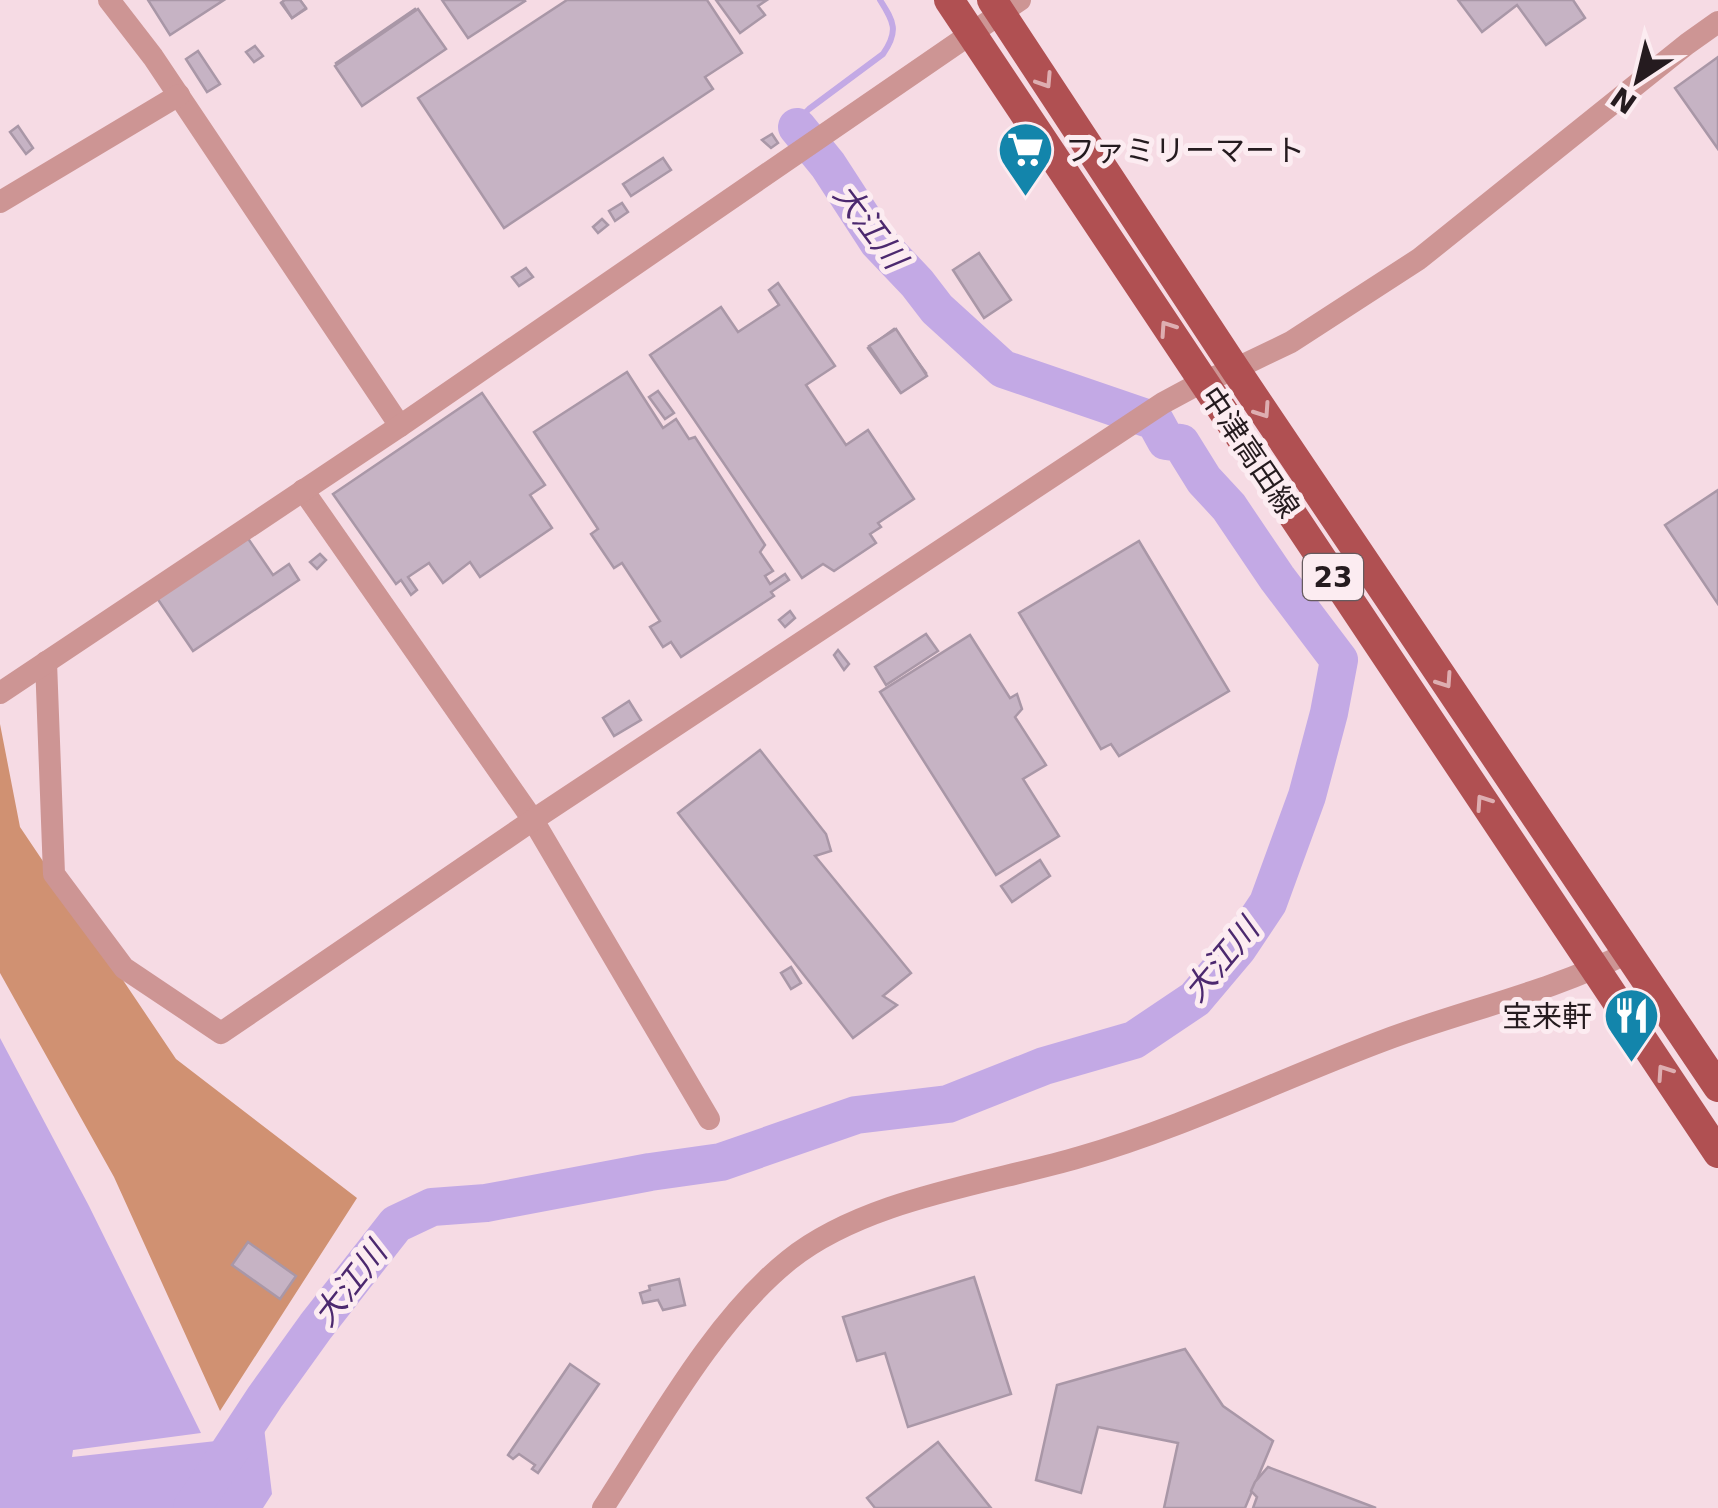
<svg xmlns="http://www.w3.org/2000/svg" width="1718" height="1508" viewBox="0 0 1718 1508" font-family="'DejaVu Sans','Noto Sans JP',sans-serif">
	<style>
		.forest { fill: #d09172 }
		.water { fill: #c3a9e5 }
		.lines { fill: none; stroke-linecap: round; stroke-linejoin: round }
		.stream { stroke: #c3a9e5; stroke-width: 6 }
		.river { stroke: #c3a9e5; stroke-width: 38 }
		.building { fill: #c6b3c4; stroke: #a997a7; stroke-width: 2.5 }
		.street { stroke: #cd9594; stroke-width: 22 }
		.primary { stroke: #b05052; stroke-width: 30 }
		.oneway { stroke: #deaeb1 }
		.labels { text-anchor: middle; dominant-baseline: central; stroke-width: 10; stroke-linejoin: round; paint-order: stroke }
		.shield { fill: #fcecf1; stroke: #665a5e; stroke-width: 2.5 }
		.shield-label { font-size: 28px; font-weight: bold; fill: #251b1f }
		.poi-label { font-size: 30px; fill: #251b1f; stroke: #fcecf1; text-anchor: start }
		.street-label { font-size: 30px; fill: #251b1f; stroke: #fcecf1 }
		.water-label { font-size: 32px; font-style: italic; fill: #4c296f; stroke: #fcecf1 }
	</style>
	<rect width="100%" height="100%" fill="#f6dbe4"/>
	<path class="forest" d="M0,724l20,103 156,232 181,139 -137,213 -106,-234 -114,-204z"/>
	<path class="water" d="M0,1038l89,168 112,227 -128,17 -1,7 144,-16 27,-37 20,15 9,75 -9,14h-263z"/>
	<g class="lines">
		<path class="stream" d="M797,127l3,-9 9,-9 74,-55c16,-23 11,-32 -3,-54"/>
		<path class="river" d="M192,1508l73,-111 51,-71 80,-102 36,-17 54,-4 164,-31 71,-10 135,-47 92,-11 96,-38 90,-26 61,-41 43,-51 30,-45 39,-107 22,-83 10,-53 -62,-82 -48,-71 -25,-27 -23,-37 -15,-2 -11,-20 -152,-52 -66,-60 -20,-26 -39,-41 -50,-77 -31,-38"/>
	</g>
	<g class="building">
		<path d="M148,0h76l-54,35z"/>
		<path d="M285,0h15l6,9 -14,9 -11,-15z"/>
		<path d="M285,0h15l6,8 -14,10 -10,-16z"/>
		<path d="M442,0h82l1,1 -57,37z"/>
		<path d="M567,0h140l35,53 -37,24 8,12 -209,139 -86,-130z"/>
		<path d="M716,0h51l-9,6 7,9 -25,18z"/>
		<path d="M1458,0h115l12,18 -39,27 -29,-40 -35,27z"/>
		<path d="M415,9l27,40 -79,54 -27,-40z"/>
		<path d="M418,9l28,40 -84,57 -27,-40z"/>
		<path d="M255,46l8,10 -9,6 -8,-10z"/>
		<path d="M198,51l22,33 -13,8 -21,-33z"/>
		<path d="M1718,57v92l-43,-61z"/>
		<path d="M18,126l15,22 -7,6 -16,-22z"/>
		<path d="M772,134l6,9 -7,5 -9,-8z"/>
		<path d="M663,158l8,12 -40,26 -8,-12z"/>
		<path d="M622,203l6,9 -13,9 -6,-10z"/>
		<path d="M602,219l6,6 -10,8 -5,-6z"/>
		<path d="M979,253l32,47 -27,18 -31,-48z"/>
		<path d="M526,268l7,9 -14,9 -7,-9z"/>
		<path d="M778,283l57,83 -29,19 40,60 22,-15 46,69 -36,24 3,4 -11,7 6,9 -42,28 -11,-7 -21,14 -152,-223 71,-48 17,25 41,-27 -10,-15z"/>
		<path d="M894,329l32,44 -26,19 -32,-44z"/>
		<path d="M896,329l31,47 -26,17 -32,-47z"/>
		<path d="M627,372l36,56 13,-9 13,20 6,-2 70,108 -5,7 13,19 -8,5 5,8 15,-10 4,6 -18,12 3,4 -93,61 -10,-15 -8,5 -13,-20 10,-6 -38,-58 -8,5 -23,-34 7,-5 -64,-97z"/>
		<path d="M658,391l16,22 -9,6 -16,-22z"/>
		<path d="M482,393l63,92 -15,10 22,33 -72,49 -10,-15 -27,21 -14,-20 -21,14 9,13 -6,5 -10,-15 -5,4 -63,-90z"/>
		<path d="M1718,490v114l-53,-79z"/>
		<path d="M247,537l26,38 16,-11 10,16 -106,71 -36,-53z"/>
		<path d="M1139,541l90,150 -110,65 -8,-12 -10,5 -82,-136z"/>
		<path d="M320,554l6,6 -9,9 -7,-7z"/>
		<path d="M790,611l5,7 -10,9 -6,-7z"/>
		<path d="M926,634l12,17 -52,34 -11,-18z"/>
		<path d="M970,635l40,63 7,-4 5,15 -7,8 31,48 -23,14 36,57 -63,39 -116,-183z"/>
		<path d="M838,650l11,14 -5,6 -10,-15z"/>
		<path d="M629,701l12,19 -27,16 -11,-18z"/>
		<path d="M760,750l66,84 5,17 -16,5 96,117 -28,23 14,9 -44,33 -175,-225z"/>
		<path d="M1040,860l10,16 -38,26 -11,-16z"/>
		<path d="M791,967l10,16 -10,6 -10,-16z"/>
		<path d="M248,1242l48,34 -16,23 -48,-34z"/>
		<path d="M974,1277l37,117 -103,33 -23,-74 -28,8 -14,-44z"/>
		<path d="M679,1279l6,26 -22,5 -5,-10 -15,3 -3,-10 10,-3 -1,-4z"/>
		<path d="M1185,1349l38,57 50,35 -28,67h-81l14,-65 -80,-16 -17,66 -45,-13 21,-95z"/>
		<path d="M570,1364l29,20 -61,89 -6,-4 3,-4 -16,-11 -6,5 -5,-4z"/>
		<path d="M938,1442l53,66h-116l-8,-10z"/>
		<path d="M1268,1467l108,41h-123l4,-11 -6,-6 4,-9z"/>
	</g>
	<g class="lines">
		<g class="street">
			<path d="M109,0l44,57 247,369"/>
			<path d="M0,202l179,-107"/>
			<path d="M303,490l230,330 176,299"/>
			<path d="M46,662l8,212 70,94 97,65 312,-213 630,-417 39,-21 33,-13 56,-27 128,-83 268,-215 31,-22"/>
			<path d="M0,693l400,-267 620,-426"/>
			<path d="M603,1508c53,-81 111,-188 186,-248 76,-61 199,-76 291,-103 105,-30 203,-79 305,-117 80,-30 166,-48 242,-87"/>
		</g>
		<g class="primary">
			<path d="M949,0l769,1153"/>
			<path d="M992,0l243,369 483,718"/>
		</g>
	</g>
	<defs><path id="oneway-chevron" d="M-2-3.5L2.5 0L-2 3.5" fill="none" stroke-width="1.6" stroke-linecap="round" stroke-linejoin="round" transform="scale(2.5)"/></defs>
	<g class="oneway">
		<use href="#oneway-chevron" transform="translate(1045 81) rotate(57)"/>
		<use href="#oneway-chevron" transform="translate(1167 328) rotate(-124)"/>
		<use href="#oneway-chevron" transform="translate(1263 411) rotate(56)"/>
		<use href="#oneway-chevron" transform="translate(1445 681) rotate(56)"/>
		<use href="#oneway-chevron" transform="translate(1483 802) rotate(-124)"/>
		<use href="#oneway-chevron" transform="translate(1664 1072) rotate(-124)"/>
	</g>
	<defs>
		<symbol id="supermarket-pin" viewBox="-11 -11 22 30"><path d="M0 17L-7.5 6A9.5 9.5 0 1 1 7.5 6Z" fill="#1385ab" stroke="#fcecf1"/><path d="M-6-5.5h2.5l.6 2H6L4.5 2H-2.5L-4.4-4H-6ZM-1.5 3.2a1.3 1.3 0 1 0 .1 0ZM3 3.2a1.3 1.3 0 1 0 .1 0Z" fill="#fff"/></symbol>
		<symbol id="restaurant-pin" viewBox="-11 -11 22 30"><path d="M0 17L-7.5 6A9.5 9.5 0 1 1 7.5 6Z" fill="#1385ab" stroke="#fcecf1"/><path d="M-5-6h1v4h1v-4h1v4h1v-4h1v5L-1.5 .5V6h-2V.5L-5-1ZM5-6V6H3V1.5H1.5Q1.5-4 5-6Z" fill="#fff"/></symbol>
	</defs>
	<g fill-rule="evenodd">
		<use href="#supermarket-pin" x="994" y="118" width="63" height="86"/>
		<use href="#restaurant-pin" x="1600" y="984" width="63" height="86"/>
	</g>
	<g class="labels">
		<rect class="shield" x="1303" y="554" width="60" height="46" rx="8"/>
		<g class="shield-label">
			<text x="1333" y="577">23</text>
		</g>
		<g class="poi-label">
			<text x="1065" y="150">ファミリーマート</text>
			<text x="1592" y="1016" text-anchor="end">宝来軒</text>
		</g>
		<g class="street-label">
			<text transform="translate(1250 452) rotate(56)">中津高田線</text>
		</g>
		<g class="water-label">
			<text transform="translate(870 226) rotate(53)">大江川</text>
			<text transform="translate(1221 960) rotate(-50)">大江川</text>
			<text transform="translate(350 1284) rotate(-52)">大江川</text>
		</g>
	</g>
	<g transform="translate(1638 80) rotate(215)" stroke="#fcecf1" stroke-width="8" paint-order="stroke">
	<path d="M0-8L18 38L0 25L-18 38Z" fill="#251b1f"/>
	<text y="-15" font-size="28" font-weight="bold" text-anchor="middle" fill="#251b1f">N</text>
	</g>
</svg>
